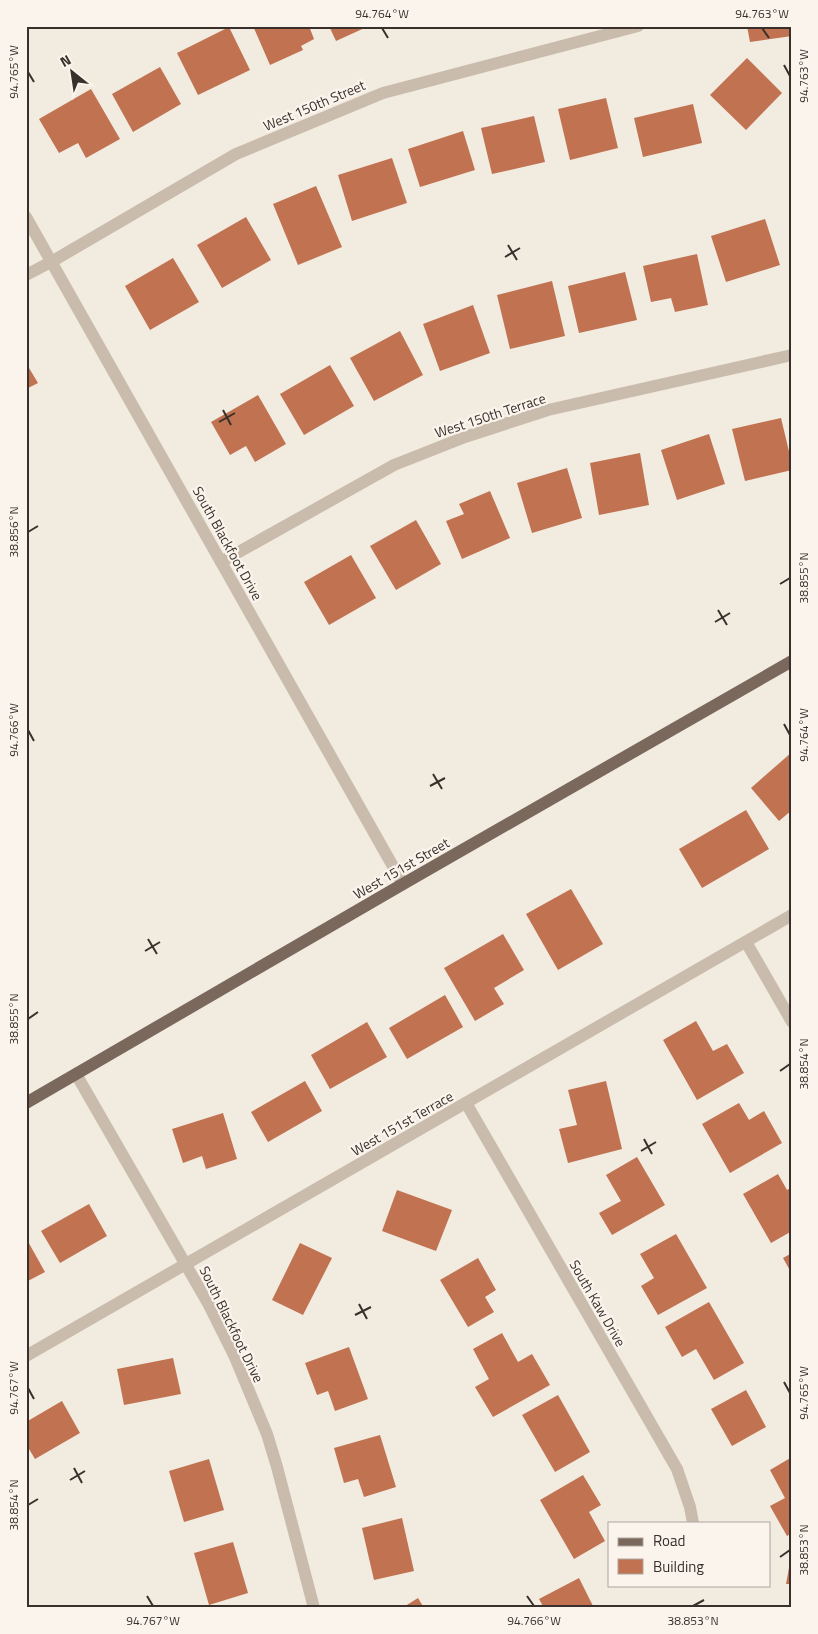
<svg xmlns="http://www.w3.org/2000/svg" width="818" height="1634" viewBox="0 0 818 1634" font-family="'Titillium Web',sans-serif">
	<style>
		.building { fill: #c07251 }
		.lines { fill: none; stroke-linecap: round; stroke-linejoin: round }
		.minor { stroke: #cabcad; stroke-width: 12 }
		.major { stroke: #7a685d; stroke-width: 12 }
		.ticks { fill: none; stroke: #39302b; stroke-width: 2 }
		.labels { text-anchor: middle; dominant-baseline: central; stroke-width: 4.5; stroke-linejoin: round; paint-order: stroke }
		.street-label { font-size: 14px; fill: #39302b; stroke: #faf4ed }
		.neatline { fill: none; stroke: #39302b; stroke-width: 2 }
		.ticks-label { font-size: 12px; text-anchor: middle; fill: #39302b }
	</style>
	<rect width="100%" height="100%" fill="#f2ebe0"/>
	<g class="building">
		<path d="M253,26h56l5,13 -13,7 2,4 -33,15z"/>
		<path d="M329,26h40l-33,15z"/>
		<path d="M747,26h45v10l-42,6z"/>
		<path d="M229,27l21,43 -52,25 -21,-42z"/>
		<path d="M747,58l35,35 -36,37 -36,-35z"/>
		<path d="M160,67l21,37 -48,28 -21,-38z"/>
		<path d="M91,89l29,50 -34,19 -8,-15 -19,10 -20,-34z"/>
		<path d="M606,98l12,50 -48,12 -12,-51z"/>
		<path d="M693,104l9,39 -59,14 -9,-39z"/>
		<path d="M534,116l11,46 -53,12 -11,-46z"/>
		<path d="M463,131l12,39 -55,17 -12,-38z"/>
		<path d="M392,158l15,45 -55,18 -14,-46z"/>
		<path d="M316,186l26,61 -44,18 -25,-61z"/>
		<path d="M246,217l25,43 -49,28 -25,-43z"/>
		<path d="M765,219l15,46 -54,17 -15,-46z"/>
		<path d="M697,254l11,51 -33,7 -4,-14 -20,4 -8,-36z"/>
		<path d="M173,258l26,44 -49,28 -25,-44z"/>
		<path d="M625,272l12,48 -58,13 -11,-47z"/>
		<path d="M552,281l13,55 -55,13 -13,-54z"/>
		<path d="M473,305l17,48 -50,18 -17,-47z"/>
		<path d="M400,331l23,44 -49,26 -24,-43z"/>
		<path d="M26,363l12,20 -12,6z"/>
		<path d="M330,365l24,41 -50,29 -24,-41z"/>
		<path d="M258,395l28,49 -31,18 -9,-16 -16,9 -19,-33z"/>
		<path d="M781,418l11,46v6l-47,11 -13,-52z"/>
		<path d="M709,434l16,50 -48,16 -16,-50z"/>
		<path d="M640,453l9,52 -50,10 -9,-52z"/>
		<path d="M567,468l15,50 -50,15 -15,-50z"/>
		<path d="M490,491l20,47 -48,21 -16,-38 18,-7 -5,-10z"/>
		<path d="M416,520l25,44 -45,26 -26,-44z"/>
		<path d="M351,555l25,43 -47,27 -25,-43z"/>
		<path d="M792,752v58l-13,11 -28,-33z"/>
		<path d="M746,810l23,39 -67,39 -23,-39z"/>
		<path d="M571,889l32,55 -45,26 -32,-56z"/>
		<path d="M503,934l21,36 -30,18 10,16 -29,17 -31,-53z"/>
		<path d="M445,995l18,32 -56,32 -18,-31z"/>
		<path d="M696,1021l17,30 14,-7 17,29 -47,27 -34,-60z"/>
		<path d="M367,1022l20,35 -57,32 -19,-34z"/>
		<path d="M305,1081l17,30 -54,31 -17,-30z"/>
		<path d="M606,1081l16,68 -54,14 -9,-34 18,-4 -9,-35z"/>
		<path d="M739,1103l10,17 15,-9 18,32 -52,30 -28,-49z"/>
		<path d="M223,1113l14,46 -31,10 -4,-13 -19,7 -11,-34z"/>
		<path d="M637,1157l28,48 -53,30 -13,-22 22,-12 -15,-26z"/>
		<path d="M778,1174l9,16 5,-3v44l-21,12 -28,-49z"/>
		<path d="M397,1190l55,20 -16,41 -54,-20z"/>
		<path d="M89,1204l18,32 -47,27 -19,-32z"/>
		<path d="M676,1234l31,54 -49,27 -17,-29 13,-8 -14,-24z"/>
		<path d="M26,1238l19,34 -19,10z"/>
		<path d="M300,1243l32,15 -29,57 -31,-15z"/>
		<path d="M792,1253v21l-9,-16z"/>
		<path d="M478,1258l18,32 -11,7 9,15 -26,15 -28,-47z"/>
		<path d="M709,1302l35,61 -30,17 -18,-31 -14,8 -17,-30z"/>
		<path d="M502,1333l16,29 14,-8 18,31 -57,32 -18,-30 14,-8 -16,-30z"/>
		<path d="M349,1347l19,52 -33,12 -7,-20 -11,4 -12,-32z"/>
		<path d="M173,1358l8,36 -57,11 -7,-36z"/>
		<path d="M746,1390l20,37 -34,19 -21,-37z"/>
		<path d="M558,1395l32,57 -35,20 -33,-57z"/>
		<path d="M62,1401l18,32 -45,26 -9,-15v-22z"/>
		<path d="M380,1435l16,52 -32,10 -6,-18 -14,4 -10,-35z"/>
		<path d="M792,1457v76l-5,3 -17,-30 15,-8 -15,-28z"/>
		<path d="M209,1459l15,51 -40,12 -15,-51z"/>
		<path d="M583,1475l18,30 -12,7 16,29 -31,18 -34,-59z"/>
		<path d="M402,1518l12,53 -40,9 -12,-52z"/>
		<path d="M233,1542l15,51 -39,12 -15,-52z"/>
		<path d="M791,1557h1v27h-6z"/>
		<path d="M579,1578l15,30h-50l-5,-9z"/>
		<path d="M418,1598l6,10h-22z"/>
	</g>
	<g class="lines">
		<g class="minor">
			<path d="M26,217l377,667"/>
			<path d="M26,275l25,-13 185,-108 147,-61 255,-67"/>
			<path d="M221,562l173,-97 71,-28 83,-27 244,-55"/>
			<path d="M746,942l46,80"/>
			<path d="M76,1074l133,231 25,50 33,79 10,33 37,141"/>
			<path d="M466,1103l211,366 13,38 3,16"/>
			<path d="M26,1356l766,-441"/>
		</g>
		<path class="major" d="M26,1103l377,-219 389,-223"/>
	</g>
	<path class="ticks" d="M382,28l6,10M762,28l7,10M784,65l6,11M28,72l6,10M508,245l9,15M505,257l15,-9M223,410l8,15M219,422l16,-9M28,532l10,-6M780,584l10,-6M718,610l9,15M715,622l15,-9M784,724l6,11M28,730l6,11M433,774l9,15M430,786l15,-8M148,939l9,15M145,951l15,-9M28,1019l10,-7M780,1071l10,-7M644,1139l8,15M641,1151l15,-9M359,1304l8,15M355,1315l16,-8M784,1382l6,11M28,1388l6,11M74,1468l8,15M70,1480l15,-9M28,1505l10,-6M780,1557l10,-7M147,1596l6,10M527,1596l7,10M693,1606l11,-6"/>
	<g class="labels">
		<g class="street-label">
			<text transform="translate(314 105) rotate(-23)">West 150th Street</text>
			<text transform="translate(490 415) rotate(-18)">West 150th Terrace</text>
			<text transform="translate(228 543) rotate(61)">South Blackfoot Drive</text>
			<text transform="translate(401 868) rotate(-30)">West 151st Street</text>
			<text transform="translate(402 1123) rotate(-30)">West 151st Terrace</text>
			<text transform="translate(598 1303) rotate(60)">South Kaw Drive</text>
			<text transform="translate(232 1324) rotate(64)">South Blackfoot Drive</text>
		</g>
	</g>
	<rect width="818" height="1634" fill="none" stroke="#faf4ed" stroke-width="55"/>
	<rect x="608" y="1522" width="162" height="65" fill="#faf4ed" stroke="#ada69f"/>
	<rect x="618" y="1538" width="25" height="8" fill="#7a685d" stroke="#ada69f"/>
	<text x="653" y="1546" font-size="15" fill="#39302b">Road</text>
	<rect x="618" y="1559" width="25" height="15" fill="#c07251" stroke="#ada69f"/>
	<text x="653" y="1572" font-size="15" fill="#39302b">Building</text>
	<g transform="translate(72 72) rotate(330)" stroke="#faf4ed" stroke-width="4" paint-order="stroke">
	<path d="M0-4L9 19L0 12L-9 19Z" fill="#39302b"/>
	<text y="-8" font-size="14" font-weight="bold" text-anchor="middle" fill="#39302b">N</text>
	</g>
	<rect x="28" y="28" width="762" height="1578" class="neatline"/>
	<g class="ticks-label">
		<text x="382" y="18">94.764°W</text>
		<text x="762" y="18">94.763°W</text>
		<text transform="translate(14 72) rotate(-90)" y="4">94.765°W</text>
		<text transform="translate(804 76) rotate(-90)" y="4">94.763°W</text>
		<text transform="translate(14 532) rotate(-90)" y="4">38.856°N</text>
		<text transform="translate(804 578) rotate(-90)" y="4">38.855°N</text>
		<text transform="translate(14 730) rotate(-90)" y="4">94.766°W</text>
		<text transform="translate(804 735) rotate(-90)" y="4">94.764°W</text>
		<text transform="translate(14 1019) rotate(-90)" y="4">38.855°N</text>
		<text transform="translate(804 1064) rotate(-90)" y="4">38.854°N</text>
		<text transform="translate(14 1388) rotate(-90)" y="4">94.767°W</text>
		<text transform="translate(804 1393) rotate(-90)" y="4">94.765°W</text>
		<text transform="translate(14 1505) rotate(-90)" y="4">38.854°N</text>
		<text transform="translate(804 1550) rotate(-90)" y="4">38.853°N</text>
		<text x="153" y="1625">94.767°W</text>
		<text x="534" y="1625">94.766°W</text>
		<text x="693" y="1625">38.853°N</text>
	</g>
</svg>
